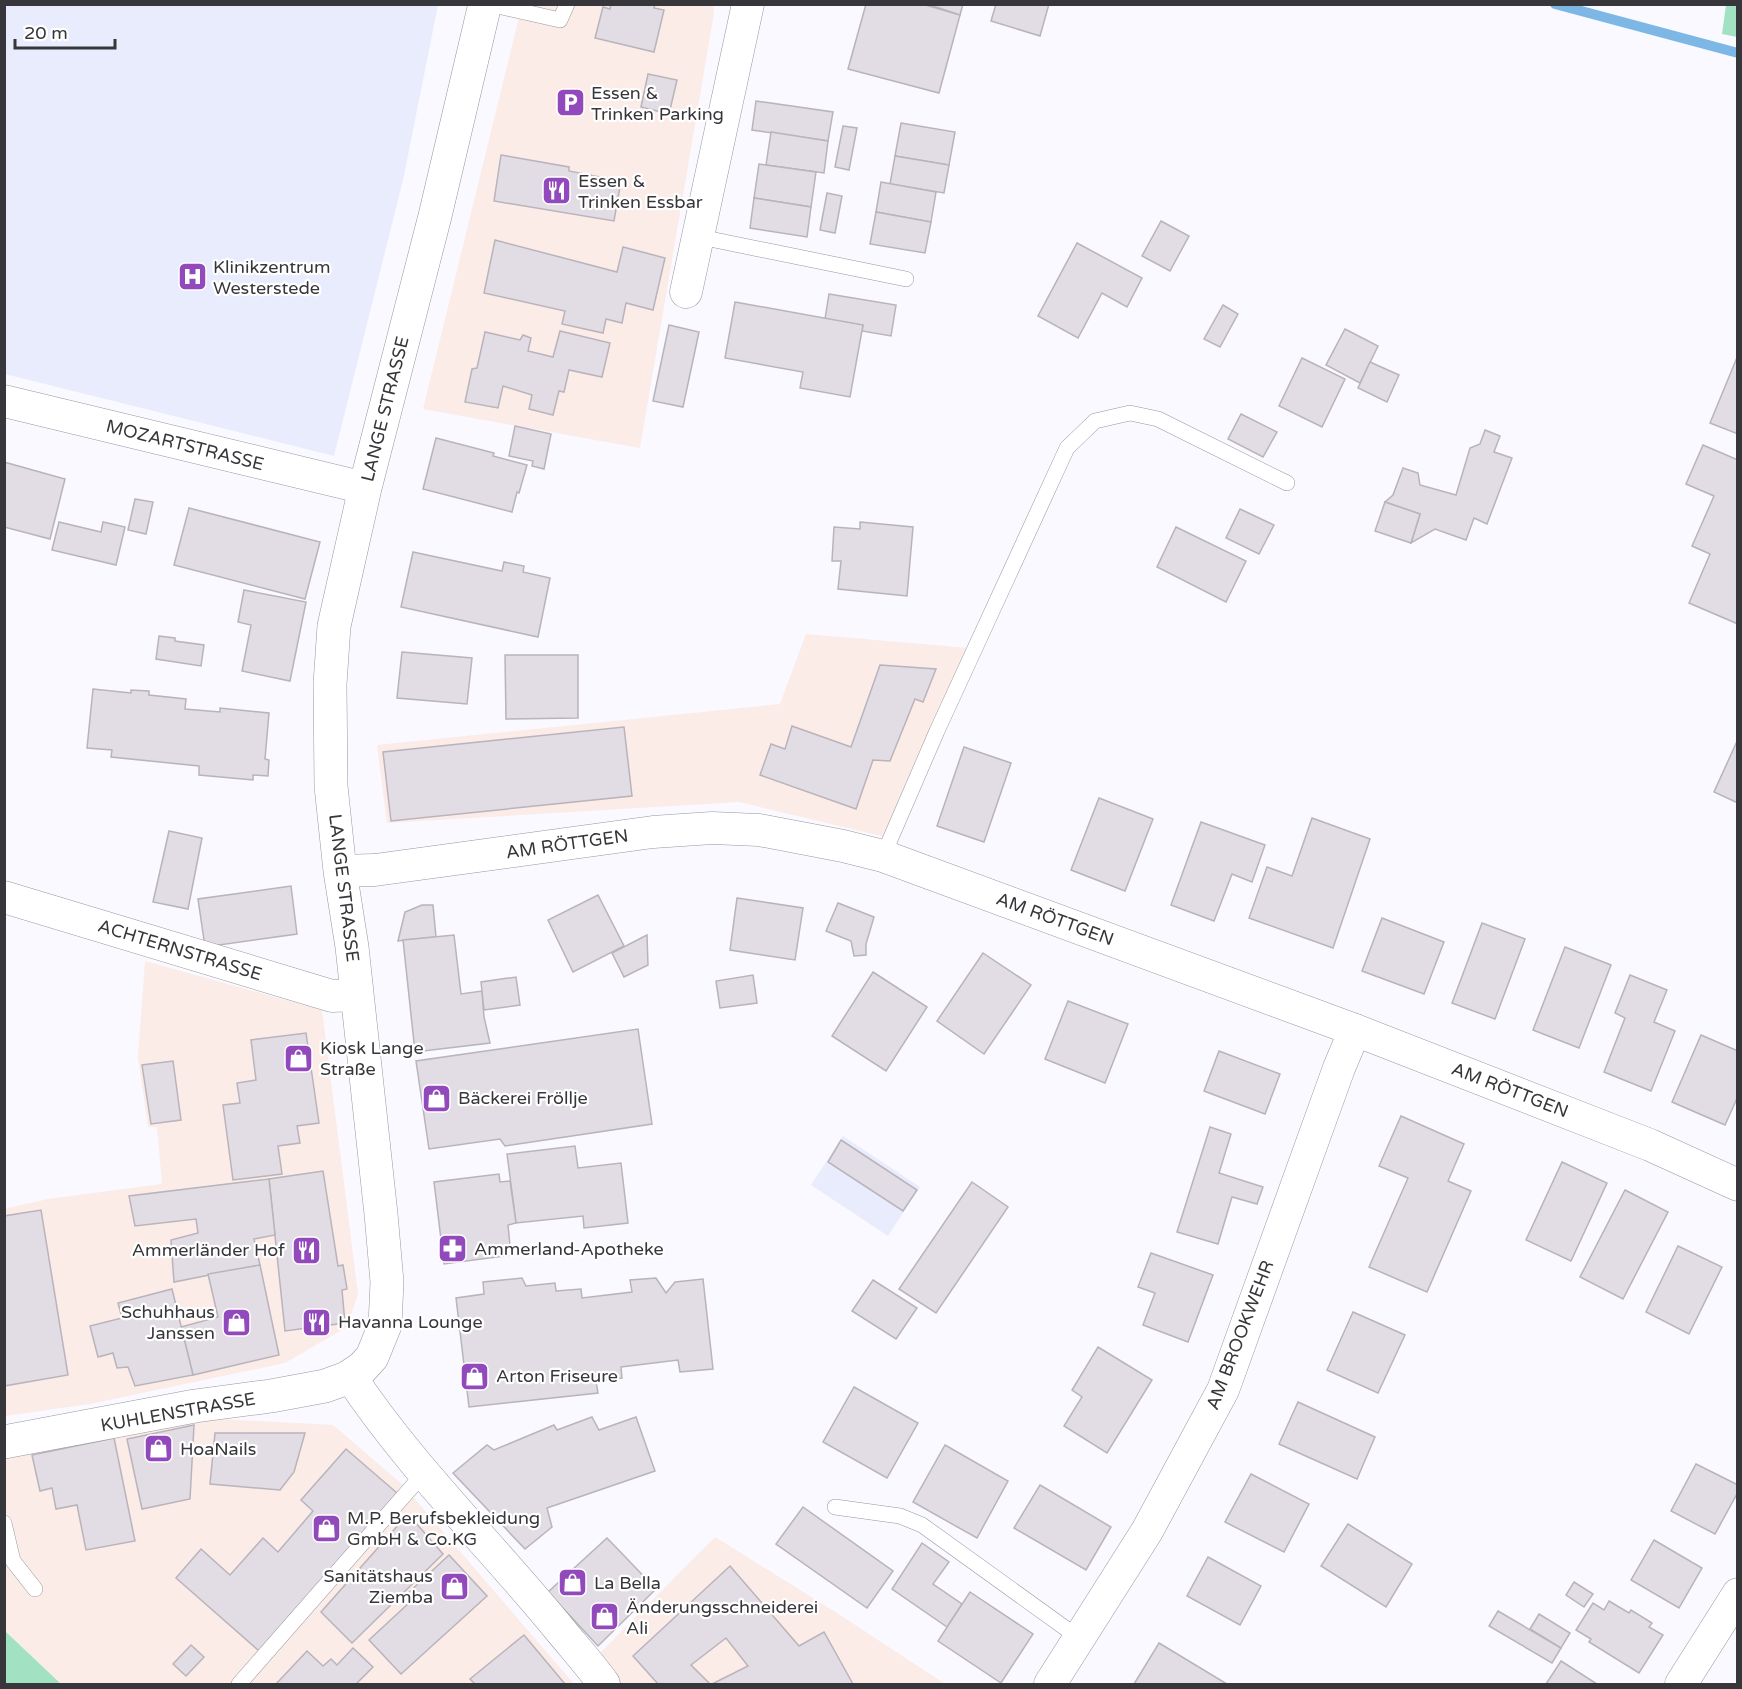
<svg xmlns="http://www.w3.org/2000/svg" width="1742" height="1689" viewBox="0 0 1742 1689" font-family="'Varela Round',sans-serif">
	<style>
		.commercial { fill: #fbece7 }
		.built { fill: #e9ecfc }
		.green { fill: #a3e1c3 }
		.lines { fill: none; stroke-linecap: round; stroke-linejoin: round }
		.stream { stroke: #7cb7e5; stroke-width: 10 }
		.building { fill: #e2dce4; stroke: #b9b3bb; stroke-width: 1.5 }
		.lane-casing { stroke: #9798a0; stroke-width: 16 }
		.street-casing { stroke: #9798a0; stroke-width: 33 }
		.secondary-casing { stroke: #9798a0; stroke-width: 34 }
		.lane { stroke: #fff; stroke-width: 15 }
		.street { stroke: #fff; stroke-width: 32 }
		.secondary { stroke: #fff; stroke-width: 33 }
		.labels { text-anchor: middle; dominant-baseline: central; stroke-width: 4.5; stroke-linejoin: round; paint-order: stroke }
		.poi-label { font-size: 18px; fill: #37373b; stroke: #fff; text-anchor: start }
		.street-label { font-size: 18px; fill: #37373b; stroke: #fff }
	</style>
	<rect width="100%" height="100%" fill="#f9f9ff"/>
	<g class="commercial">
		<path d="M522,5h191l1,8 -74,435 -217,-39z"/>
		<path d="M806,634l163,14 -84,189 -146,-35 -352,21 -10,-78 403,-41z"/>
		<path d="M145,961l177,49 36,284 -11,33 -62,36 -195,41 -85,12 -1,-207 44,-10 114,-15 -5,-57h-9l-10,-70z"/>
		<path d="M202,1418l131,7 70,60 171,199h-513l-56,-53 -1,-173z"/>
		<path d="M715,1537l122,76 108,71h-331l-20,-25z"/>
	</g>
	<g class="built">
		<path d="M5,4l433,1 -35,175 -69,276 -329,-82z"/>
		<path d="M843,1136l77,51 -32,49 -77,-51z"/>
	</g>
	<g class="green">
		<path d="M1726,5h11v32l-15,-3z"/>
		<path d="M4,1631h1l56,53h-56z"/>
	</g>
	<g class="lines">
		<path class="stream" d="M1555,4l183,49"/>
	</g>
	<g class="building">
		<path d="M611,4h44l-1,4 10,2 -10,42 -59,-14 8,-31 7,2z"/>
		<path d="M866,4h56l38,11 -21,78 -91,-24z"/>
		<path d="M927,4h36l-3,11z"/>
		<path d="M996,4h53l-9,32 -49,-15z"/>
		<path d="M648,74l29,6 -8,34 -28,-7z"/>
		<path d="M756,101l77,11 -5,29 -76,-11z"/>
		<path d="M901,123l54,9 -6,33 -54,-9z"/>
		<path d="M843,126l14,2 -8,42 -14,-3z"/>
		<path d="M771,132l57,9 -4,32 -58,-8z"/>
		<path d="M501,155l68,12v4l52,10 -7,40 -120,-20z"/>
		<path d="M895,156l54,9 -5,28 -54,-9z"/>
		<path d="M759,164l57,8 -5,35 -57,-9z"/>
		<path d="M881,182l55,10 -5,30 -55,-10z"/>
		<path d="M827,193l15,3 -7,37 -15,-3z"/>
		<path d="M754,198l57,9 -4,30 -57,-9z"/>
		<path d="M876,212l55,10 -6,31 -55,-9z"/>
		<path d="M1161,221l28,15 -19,35 -28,-15z"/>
		<path d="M495,240l122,32 6,-25 42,11 -12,52 -27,-7 -4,20 -16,-4 -3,14 -41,-9 3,-13 -81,-18z"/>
		<path d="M1077,243l65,35 -15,29 -25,-14 -24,45 -40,-22z"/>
		<path d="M829,294l67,11 -5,31 -29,-5 1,-6 -38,-6z"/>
		<path d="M735,302l128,23 -13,72 -50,-9 3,-16 -78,-14z"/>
		<path d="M1223,305l15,9 -18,33 -16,-8z"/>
		<path d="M669,325l30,7 -16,75 -30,-6z"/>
		<path d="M1345,329l33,17 -18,37 -34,-18z"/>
		<path d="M560,331l50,12 -8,34 -33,-7 -5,22 -5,-1 -6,24 -24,-6 3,-14 -29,-9 -5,22 -33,-6 7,-33 5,-1 8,-36 35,8 3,-5 8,3 -3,13 25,6z"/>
		<path d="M1738,355v79l-28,-11z"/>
		<path d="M1302,358l43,21 -23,48 -43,-21z"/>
		<path d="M1370,362l29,13 -12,27 -29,-14z"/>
		<path d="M1241,414l36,18 -14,25 -35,-18z"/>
		<path d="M515,426l36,8 -7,35 -12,-3 1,-5 -24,-5z"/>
		<path d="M1485,430l15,6 -6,16 18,6 -25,66 -13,-6 -8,22 -31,-11 -24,14 9,-29 -35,-12 8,-7 10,-27 15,5 2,12 36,10 14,-47 10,-4z"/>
		<path d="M436,438l58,15 -1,3 34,9 -8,28 -2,-1 -5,20 -89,-23z"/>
		<path d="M1703,445l35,15v164l-49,-21 21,-49 -18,-8 22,-50 -28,-12z"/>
		<path d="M4,462l61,17 -15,60 -46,-12z"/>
		<path d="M135,499l18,3 -7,32 -18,-4z"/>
		<path d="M1385,502l35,12 -9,29 -36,-12z"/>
		<path d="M189,508l131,34 -15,57 -131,-34z"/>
		<path d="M1240,509l34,16 -15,29 -33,-16z"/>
		<path d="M59,522l42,10 2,-10 22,5 -9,38 -64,-15z"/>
		<path d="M860,522l53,5 -6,69 -69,-7 3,-28h-9l2,-34 26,2z"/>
		<path d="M1176,527l70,34 -20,41 -69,-35z"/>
		<path d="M413,552l89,19 2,-9 20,4 -1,6 27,6 -12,59 -137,-30z"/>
		<path d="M244,590l62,12 -16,79 -48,-10 9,-46 -13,-3z"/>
		<path d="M159,636l16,2v3l29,4 -3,21 -45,-7z"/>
		<path d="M402,652l70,6 -5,46 -70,-6z"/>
		<path d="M505,655h73v63l-72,1z"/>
		<path d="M880,665l56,4 -13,33 -8,-3 -25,62 -17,-1 -17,49 -96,-34 11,-31 14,5 7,-23 59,21z"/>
		<path d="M93,689l38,4v-3l18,1v4l37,4 -1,10 35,3v-4l49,5 -4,46 4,1 -1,16 -15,-1v5l-54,-5v-9l-88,-9 1,-7 -25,-2z"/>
		<path d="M624,727l8,69 -241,25 -8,-69z"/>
		<path d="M1738,739v64l-24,-11z"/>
		<path d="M964,747l47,16 -27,79 -47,-16z"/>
		<path d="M1099,798l54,21 -28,72 -54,-21z"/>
		<path d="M1312,818l58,21 -37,109 -84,-30 18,-51 25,9z"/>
		<path d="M1201,822l64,23 -13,37 -20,-8 -18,47 -43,-16z"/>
		<path d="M169,831l33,7 -14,71 -35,-7z"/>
		<path d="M291,886l6,48 -92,13 -7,-48z"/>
		<path d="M598,895l26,51 -51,26 -25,-52z"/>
		<path d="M737,898l66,10 -8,52 -65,-10z"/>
		<path d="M838,903l36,14 -8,27v11l-12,1 -3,-15 -25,-10z"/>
		<path d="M422,905h11l3,32 -38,4 7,-29z"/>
		<path d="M1382,918l62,24 -20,52 -62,-23z"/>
		<path d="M1482,923l43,16 -30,80 -43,-16z"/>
		<path d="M454,935l7,59 21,-3 2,26 6,26 -75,9 -12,-112z"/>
		<path d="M647,935l1,30 -24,12 -12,-24z"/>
		<path d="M1565,947l46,18 -32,83 -46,-18z"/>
		<path d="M983,953l48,32 -47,69 -47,-33z"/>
		<path d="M873,972l54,35 -41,64 -54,-35z"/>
		<path d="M753,975l4,28 -37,5 -4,-27z"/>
		<path d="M1630,975l37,15 -13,32 21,9 -24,60 -47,-19 21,-54 -10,-5z"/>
		<path d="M516,977l4,28 -36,5 -3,-28z"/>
		<path d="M1068,1001l60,23 -23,59 -60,-24z"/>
		<path d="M638,1029l14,95 -147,22 -5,-7 -71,10 -13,-88z"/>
		<path d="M306,1033l13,90 -22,3 3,17 -22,3 4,28 -49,6 -10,-75 17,-2 -3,-20 19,-3 -5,-40z"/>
		<path d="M1701,1035l37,16v45l-13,29 -53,-23z"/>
		<path d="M1219,1051l61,23 -15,40 -61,-23z"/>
		<path d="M173,1061l8,59 -30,4 -9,-59z"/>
		<path d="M1401,1116l63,28 -16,37 23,10 -44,101 -58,-25 39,-89 -29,-12z"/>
		<path d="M1210,1127l21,7 -12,39 44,14 -6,17 -25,-7 -14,47 -41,-12z"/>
		<path d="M841,1140l76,50 -14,21 -75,-49z"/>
		<path d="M575,1146l3,22 43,-5 7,60 -44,5 -1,-12 -67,7 -9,-69z"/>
		<path d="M1562,1162l45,21 -36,78 -45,-21z"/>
		<path d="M323,1171l15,95 5,-1 4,24 -5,1 3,33 -60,8 -16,-152z"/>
		<path d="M499,1174l1,8 10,-1 6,42 -8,2 3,30 -67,9 -10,-82z"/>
		<path d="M269,1179l6,56 -21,4 6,26 -86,17 -3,-42 27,-7 -2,-14 -61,7 -6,-30z"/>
		<path d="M972,1182l36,25 -72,106 -37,-24z"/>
		<path d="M1625,1190l43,22 -45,87 -43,-22z"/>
		<path d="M41,1210l27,165 -64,11v-170z"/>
		<path d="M1678,1246l44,21 -33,67 -43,-22z"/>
		<path d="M1151,1253l62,22 -25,67 -45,-17 12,-32 -17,-6z"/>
		<path d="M260,1265l19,90 -86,20 -12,-48 37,-10 -10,-43z"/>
		<path d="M522,1278l4,8 29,-3 1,8 25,-2 1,9 50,-6 -2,-12 26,-2 10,15 9,-11 28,-3 10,90 -33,3 -2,-12 -57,7 1,11 -26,3 2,12 -129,14 -13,-109 28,-4 -1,-12z"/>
		<path d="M873,1280l44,28 -21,31 -44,-28z"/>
		<path d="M172,1289l21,86 -58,11 -7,-19 -11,1 -4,-15 -15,4 -8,-31 32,-8 -4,-15z"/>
		<path d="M1353,1312l52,23 -27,58 -51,-23z"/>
		<path d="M1098,1347l54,33 -45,73 -43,-27 18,-29 -10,-7z"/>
		<path d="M854,1387l64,36 -31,55 -64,-36z"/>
		<path d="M1298,1402l77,35 -18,42 -78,-35z"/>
		<path d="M592,1417l7,13 37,-13 19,54 -108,37 5,19 -27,22 -72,-76 34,-28 7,5 60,-25 3,5z"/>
		<path d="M194,1425l-4,74 -48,10 -15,-70z"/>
		<path d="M215,1433h90l-11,39 -14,18 -70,-6z"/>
		<path d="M114,1438l21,103 -49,9 -9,-45 -21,4 -4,-21 -12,3 -8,-36z"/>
		<path d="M945,1445l63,36 -31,57 -64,-36z"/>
		<path d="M346,1449l51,44 -138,158 -83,-73 25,-29 29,26 33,-37 15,14 35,-41 -12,-11z"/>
		<path d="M1696,1464l42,21v7l-23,42 -44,-23z"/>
		<path d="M1251,1474l58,30 -25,48 -59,-30z"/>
		<path d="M1040,1485l71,42 -25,43 -72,-42z"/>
		<path d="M803,1507l90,64 -26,37 -91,-64z"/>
		<path d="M408,1514l35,40 -91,89 -31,-31z"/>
		<path d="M1348,1524l64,40 -26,43 -65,-41z"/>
		<path d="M607,1538l49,51 -58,57 -50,-54z"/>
		<path d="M1654,1540l48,28 -23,40 -48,-28z"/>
		<path d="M922,1543l27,19 -16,22 29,20 -15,23 -55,-38z"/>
		<path d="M449,1555l38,41 -86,78 -32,-34 41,-38 -5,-6z"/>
		<path d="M1208,1557l53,29 -21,39 -53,-29z"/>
		<path d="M730,1566l69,80 25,-14 29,52h-141l36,-18 -22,-28 -35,27 19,19h-52l-25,-28z"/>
		<path d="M1574,1582l19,12 -9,13 -18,-12z"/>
		<path d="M970,1592l63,42 -32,49 -63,-42z"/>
		<path d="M1609,1601l20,12 2,-3 21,13 -3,4 14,8 -24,38 -50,-31 2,-3 -15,-9 17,-27 11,7z"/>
		<path d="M1498,1611l63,37 -9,15 -63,-37z"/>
		<path d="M1539,1614l31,19 -9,15 -31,-19z"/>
		<path d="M524,1635l41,49h-90l-5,-5z"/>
		<path d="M1159,1643l68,41h-93z"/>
		<path d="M191,1645l13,12 -18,19 -13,-12z"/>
		<path d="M353,1648l20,19 -17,17h-80l31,-33 16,15 8,-7 6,6z"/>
		<path d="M1561,1661l36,23h-51z"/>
	</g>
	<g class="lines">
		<defs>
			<g id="lane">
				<path d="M489,4l71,16 7,-16"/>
				<path d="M700,237l206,42"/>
				<path d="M883,856l54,-125 130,-283 28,-27 35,-8 28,6 129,64"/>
				<path d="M835,1507l65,9 22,9 157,113"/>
				<path d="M4,1523l9,38 22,28"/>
				<path d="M239,1684l185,-211"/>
			</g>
			<g id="street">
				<path d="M686,292l62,-288"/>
				<path d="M4,401l361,87"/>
				<path d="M340,871l35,-1 278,-38 59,-4 47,2 84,16 40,10 472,174 295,115 88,40"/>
				<path d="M4,897l328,99 25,-1"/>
				<path d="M350,1376c61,92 141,169 211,255 14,17 30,35 43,53"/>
				<path d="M1050,1684l97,-153 76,-141 116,-322 16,-38"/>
				<path d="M1681,1684l57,-90"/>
			</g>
			<path id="secondary" d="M4,1442l191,-36 76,-10 54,-10 22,-8 15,-10 10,-11 13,-32 2,-43 -6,-68 -29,-267 -12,-76 -9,-85 -1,-102 4,-58 31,-138 70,-272 50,-212"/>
		</defs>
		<use href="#lane" class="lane-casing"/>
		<use href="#street" class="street-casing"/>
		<use href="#secondary" class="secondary-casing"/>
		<use href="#lane" class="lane"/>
		<use href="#street" class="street"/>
		<use href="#secondary" class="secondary"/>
	</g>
	<defs>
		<symbol id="parking-square" viewBox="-11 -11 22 22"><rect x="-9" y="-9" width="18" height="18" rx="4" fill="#9249bc" stroke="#fff"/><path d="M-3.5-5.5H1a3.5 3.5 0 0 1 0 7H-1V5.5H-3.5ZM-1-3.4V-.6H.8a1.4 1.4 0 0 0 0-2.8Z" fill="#fff"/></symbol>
		<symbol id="restaurant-square" viewBox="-11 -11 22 22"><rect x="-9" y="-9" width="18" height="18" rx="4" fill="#9249bc" stroke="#fff"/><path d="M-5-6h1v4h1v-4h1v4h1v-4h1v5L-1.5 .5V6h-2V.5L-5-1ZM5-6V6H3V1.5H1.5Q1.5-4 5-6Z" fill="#fff"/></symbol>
		<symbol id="hospital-square" viewBox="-11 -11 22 22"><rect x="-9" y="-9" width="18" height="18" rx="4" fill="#9249bc" stroke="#fff"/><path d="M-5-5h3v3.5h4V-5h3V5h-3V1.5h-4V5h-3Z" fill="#fff"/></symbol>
		<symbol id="shop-square" viewBox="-11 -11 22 22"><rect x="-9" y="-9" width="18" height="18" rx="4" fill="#9249bc" stroke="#fff"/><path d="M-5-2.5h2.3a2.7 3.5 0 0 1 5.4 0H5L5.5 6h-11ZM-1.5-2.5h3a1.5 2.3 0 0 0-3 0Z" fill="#fff"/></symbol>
		<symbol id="pharmacy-square" viewBox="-11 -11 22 22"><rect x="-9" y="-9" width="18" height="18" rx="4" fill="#9249bc" stroke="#fff"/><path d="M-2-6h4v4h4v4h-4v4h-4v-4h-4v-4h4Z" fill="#fff"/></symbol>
	</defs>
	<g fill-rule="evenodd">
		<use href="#parking-square" x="554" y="86" width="33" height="33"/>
		<use href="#restaurant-square" x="540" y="174" width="33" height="33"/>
		<use href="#hospital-square" x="176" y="260" width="33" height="33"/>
		<use href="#shop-square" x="282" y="1042" width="33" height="33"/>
		<use href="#shop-square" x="420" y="1082" width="33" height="33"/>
		<use href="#pharmacy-square" x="436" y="1232" width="33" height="33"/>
		<use href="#restaurant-square" x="290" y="1234" width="33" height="33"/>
		<use href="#shop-square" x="220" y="1306" width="33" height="33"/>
		<use href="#restaurant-square" x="300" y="1306" width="33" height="33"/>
		<use href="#shop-square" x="458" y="1360" width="33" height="33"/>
		<use href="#shop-square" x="142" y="1432" width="33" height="33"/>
		<use href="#shop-square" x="310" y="1512" width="33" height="33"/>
		<use href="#shop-square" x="556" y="1566" width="33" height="33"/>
		<use href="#shop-square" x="438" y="1570" width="33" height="33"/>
		<use href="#shop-square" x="588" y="1600" width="33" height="33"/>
	</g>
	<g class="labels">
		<g class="poi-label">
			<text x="591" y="93">Essen &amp;<tspan x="591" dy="21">Trinken Parking</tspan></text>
			<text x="578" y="181">Essen &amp;<tspan x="578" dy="21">Trinken Essbar</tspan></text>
			<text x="213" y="267">Klinikzentrum<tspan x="213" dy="21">Westerstede</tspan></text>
			<text x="320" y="1048">Kiosk Lange<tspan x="320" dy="21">Straße</tspan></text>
			<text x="458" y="1098">Bäckerei Fröllje</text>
			<text x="474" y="1249">Ammerland-Apotheke</text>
			<text x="285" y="1250" text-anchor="end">Ammerländer Hof</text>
			<text x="215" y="1312" text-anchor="end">Schuhhaus<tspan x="215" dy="21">Janssen</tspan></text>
			<text x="338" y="1322">Havanna Lounge</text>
			<text x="496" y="1376">Arton Friseure</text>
			<text x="180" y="1449">HoaNails</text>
			<text x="347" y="1518">M.P. Berufsbekleidung<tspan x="347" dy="21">GmbH &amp; Co.KG</tspan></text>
			<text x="433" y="1576" text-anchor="end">Sanitätshaus<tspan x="433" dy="21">Ziemba</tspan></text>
			<text x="594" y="1583">La Bella</text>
			<text x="626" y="1607">Änderungsschneiderei<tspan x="626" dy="21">Ali</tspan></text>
		</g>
		<g class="street-label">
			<text transform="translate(385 409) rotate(-76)">LANGE STRASSE</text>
			<text transform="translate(185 445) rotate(14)">MOZARTSTRASSE</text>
			<text transform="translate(567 844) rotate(-8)">AM RÖTTGEN</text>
			<text transform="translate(344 888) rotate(83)">LANGE STRASSE</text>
			<text transform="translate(1055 919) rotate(20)">AM RÖTTGEN</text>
			<text transform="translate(180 950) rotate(17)">ACHTERNSTRASSE</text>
			<text transform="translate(1510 1090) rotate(21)">AM RÖTTGEN</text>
			<text transform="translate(1240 1335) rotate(-69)">AM BROOKWEHR</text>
			<text transform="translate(178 1412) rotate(-10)">KUHLENSTRASSE</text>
		</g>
	</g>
	<rect width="1742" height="1689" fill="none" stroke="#37373b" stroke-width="12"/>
	<path d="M15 39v9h100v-9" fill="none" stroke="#37373b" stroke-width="3"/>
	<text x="24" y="39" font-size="18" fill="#37373b" stroke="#ffffff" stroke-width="4.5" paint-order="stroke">20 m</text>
</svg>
